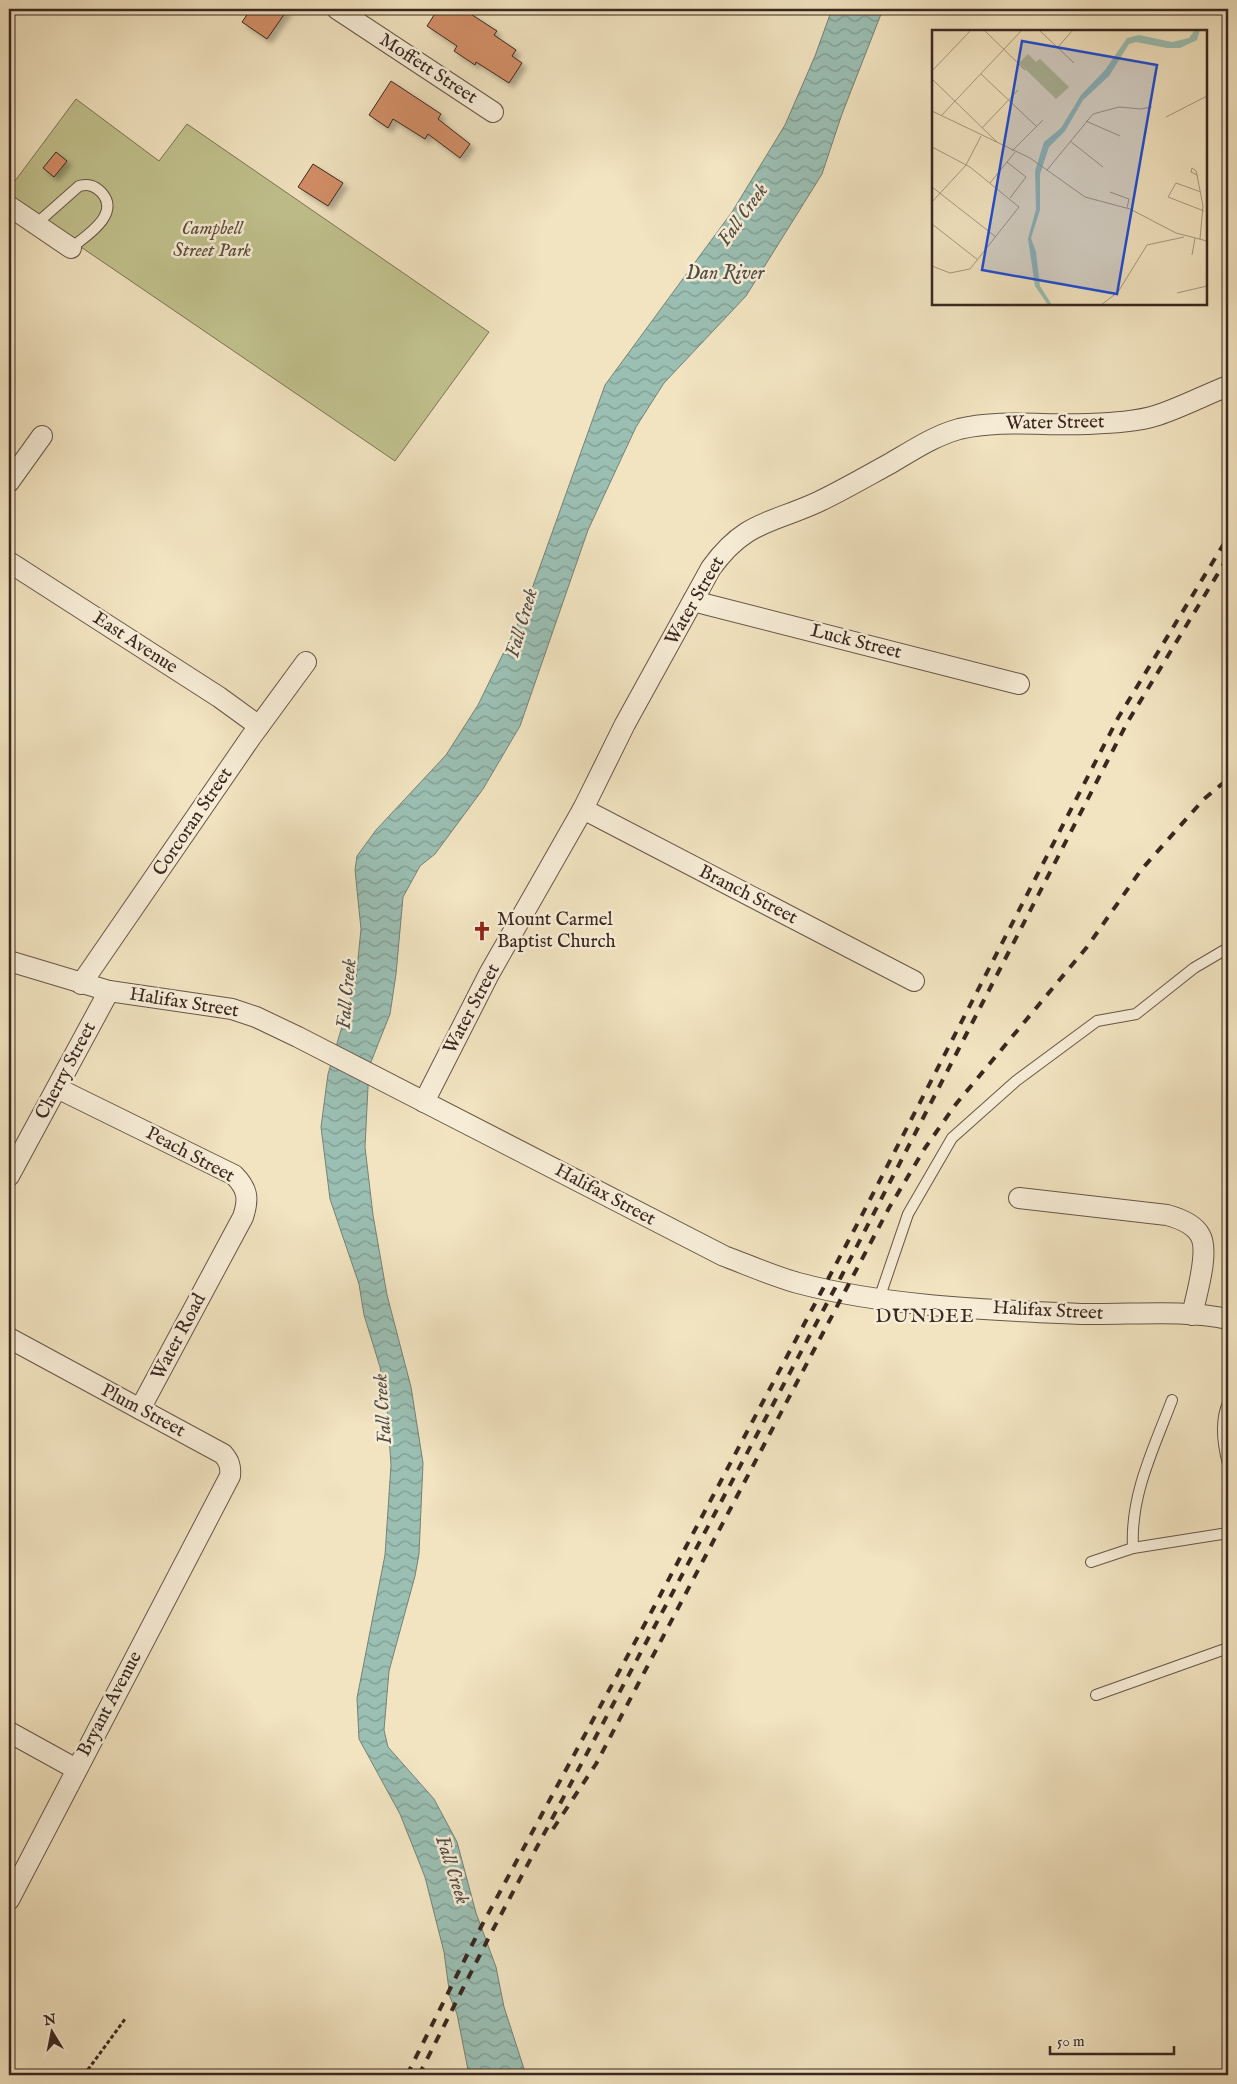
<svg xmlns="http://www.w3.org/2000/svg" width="1237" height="2084" viewBox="0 0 1237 2084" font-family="'IM FELL English',serif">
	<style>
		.green { fill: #c1c28e; stroke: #7d7457 }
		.water { fill: url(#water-waves); stroke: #748278 }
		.building { fill: #d38f67; stroke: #392720; filter: url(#shadow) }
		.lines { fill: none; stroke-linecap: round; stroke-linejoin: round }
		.lane-casing { stroke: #675648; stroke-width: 12 }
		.street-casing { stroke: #675648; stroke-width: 22 }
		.path { stroke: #392720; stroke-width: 3; stroke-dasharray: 4 2.5; stroke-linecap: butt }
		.lane { stroke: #f7edd7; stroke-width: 10 }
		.street { stroke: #f7edd7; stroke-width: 20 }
		.rail { stroke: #392720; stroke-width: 4; stroke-dasharray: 9 9; stroke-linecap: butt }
		.labels { text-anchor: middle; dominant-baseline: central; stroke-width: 5; stroke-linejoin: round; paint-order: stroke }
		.street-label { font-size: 19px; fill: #392720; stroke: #f7edd7 }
		.park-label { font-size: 19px; font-style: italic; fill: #5b4e3c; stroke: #f7edd7 }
		.poi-label { font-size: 19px; fill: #392720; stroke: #f7edd7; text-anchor: start }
		.water-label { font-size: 20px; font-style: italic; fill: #524d45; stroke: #f7edd7 }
		.neighbourhood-label { font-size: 20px; letter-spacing: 1px; fill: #392720; stroke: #f7edd7 }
		.inset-road { fill: none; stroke: #a89881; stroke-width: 1 }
		.view { fill: #1d4ed8; fill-opacity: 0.15; stroke: #1d4ed8; stroke-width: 2.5 }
		.inset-edge { fill: none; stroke: #392720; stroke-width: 2.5 }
	</style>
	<defs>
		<pattern id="water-waves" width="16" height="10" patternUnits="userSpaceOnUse" patternTransform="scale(1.25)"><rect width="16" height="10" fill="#9bbfb3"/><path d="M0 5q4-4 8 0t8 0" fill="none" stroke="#7f9b91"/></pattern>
		<filter id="shadow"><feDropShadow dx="4.5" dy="4.5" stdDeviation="2.5" flood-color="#0004"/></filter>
	</defs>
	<rect width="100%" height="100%" fill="#f2e4c1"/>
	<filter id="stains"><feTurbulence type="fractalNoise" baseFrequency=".004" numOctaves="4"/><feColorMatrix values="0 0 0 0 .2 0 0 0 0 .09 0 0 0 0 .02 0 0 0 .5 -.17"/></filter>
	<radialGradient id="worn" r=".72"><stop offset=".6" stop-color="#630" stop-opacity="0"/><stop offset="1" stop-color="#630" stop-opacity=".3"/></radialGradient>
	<path class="green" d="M76,99l83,62 28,-37 302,208 -94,129 -386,-263v-9z"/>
	<path class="water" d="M832,9h51l-41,105 -20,60 -76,122 -82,87 -28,44 -48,103 -68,196 -37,63 -48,65 -15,12 -17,31 -7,77 -6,40 -21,53 -4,80 8,68 14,80 24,92 12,76 -4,91 -4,22 -26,95 -5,59 4,17 46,52 23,43 19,71 20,54 8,40 22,68h-57l-12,-61 -7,-17 -6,-45 -19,-75 -25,-63 -41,-75 -2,-41 28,-143 6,-90 -4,-57 -7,-41 -16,-52 -5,-31 -29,-85 -9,-72 7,-53 28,-95 5,-50 -6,-59 2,-14 19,-26 70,-75 32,-50 46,-94 81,-226 127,-173 53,-87 30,-69z"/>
	<g class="building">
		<path d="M251,9h37l-21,30 -25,-17z"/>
		<path d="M438,9h25l34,22 -3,4 22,15 -4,6 10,7 -13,20 -33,-21 -1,3 -21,-14 3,-5 -30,-20z"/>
		<path d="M391,81l50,33 -3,5 32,25 -10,14 -32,-24 -3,5 -32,-20 -5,9 -19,-13z"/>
		<path d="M56,152l11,9 -13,16 -11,-9z"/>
		<path d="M313,164l30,19 -15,23 -30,-19z"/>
	</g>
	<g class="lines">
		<defs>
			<g id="lane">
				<path d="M36,224l43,-38c9,-2 15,-1 22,6 21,22 -15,44 -30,56"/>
				<path d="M879,1299l29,-85 44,-76 64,-57 81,-60 39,-7 58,-46 34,-20"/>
				<path d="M1228,1403c-8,18 -5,42 0,61"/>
				<path d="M1133,1548c-3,-53 21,-100 39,-148"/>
				<path d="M1091,1562l42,-14 95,-15"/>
				<path d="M1096,1695l132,-47"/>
			</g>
			<g id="street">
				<path d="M337,9l156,103"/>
				<path d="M9,206l62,42"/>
				<path d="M9,482l33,-46"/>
				<path d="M9,562l210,135 40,29"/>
				<path d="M693,601l326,83"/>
				<path d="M583,809l331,172"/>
				<path d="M9,961l100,30 123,18 24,8 42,20 426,219c24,9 49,20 74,27 90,24 194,27 286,31 47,1 99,-5 144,5"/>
				<path d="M81,984l170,-247 55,-75"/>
				<path d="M57,1088l177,87c14,14 15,24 9,42l-103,192"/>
				<path d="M424,1102l65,-128 94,-165 42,-85 86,-156c34,-47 59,-44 107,-66 25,-12 49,-26 73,-39 22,-13 43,-27 68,-34 42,-10 86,-3 128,-5 23,-1 50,-2 71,-9 24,-8 47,-20 70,-29"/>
				<path d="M9,1176l100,-185"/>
				<path d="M1019,1198l148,17c11,3 27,9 33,20 10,16 -4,61 -8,80"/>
				<path d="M9,1338l214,116c6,7 8,12 7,22l-221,424"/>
				<path d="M9,1732l67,37"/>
			</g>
		</defs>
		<use href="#lane" class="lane-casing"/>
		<use href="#street" class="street-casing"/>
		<path class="path" d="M84,2075l41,-56"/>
		<use href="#lane" class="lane"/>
		<use href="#street" class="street"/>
		<g class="rail">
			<path d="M553,1829l43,-65 219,-416 74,-140 36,-60 31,-44 131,-157 54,-77 63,-71 24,-20"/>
			<path d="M407,2075l75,-150 172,-318 207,-390 257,-499 110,-181"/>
			<path d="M419,2075l70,-138 353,-662 285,-552 101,-166"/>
		</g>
	</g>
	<defs>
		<symbol id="church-bare" viewBox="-9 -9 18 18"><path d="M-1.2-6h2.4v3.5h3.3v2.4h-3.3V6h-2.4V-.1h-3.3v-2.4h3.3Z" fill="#8f2418" stroke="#f7edd7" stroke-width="2.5" paint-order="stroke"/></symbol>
	</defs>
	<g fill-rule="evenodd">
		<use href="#church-bare" x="468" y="917" width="28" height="28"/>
	</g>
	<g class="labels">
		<g class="street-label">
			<text transform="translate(428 69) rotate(33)">Moffett Street</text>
			<text transform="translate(1055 423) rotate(-1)">Water Street</text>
			<text transform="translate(695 601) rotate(-60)">Water Street</text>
			<text transform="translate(856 642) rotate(14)">Luck Street</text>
			<text transform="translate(135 643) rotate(33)">East Avenue</text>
			<text transform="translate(193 822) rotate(-56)">Corcoran Street</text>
			<text transform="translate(748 895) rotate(27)">Branch Street</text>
			<text transform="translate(184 1003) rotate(9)">Halifax Street</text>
			<text transform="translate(472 1009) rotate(-62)">Water Street</text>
			<text transform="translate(66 1071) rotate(-62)">Cherry Street</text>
			<text transform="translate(190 1155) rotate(28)">Peach Street</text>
			<text transform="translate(605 1195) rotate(28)">Halifax Street</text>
			<text transform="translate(1048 1311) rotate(3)">Halifax Street</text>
			<text transform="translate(179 1337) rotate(-62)">Water Road</text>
			<text transform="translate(143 1411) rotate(28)">Plum Street</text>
			<text transform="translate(110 1704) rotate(-62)">Bryant Avenue</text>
		</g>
		<g class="park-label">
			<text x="212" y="229">Campbell<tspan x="212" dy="22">Street Park</tspan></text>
		</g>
		<g class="poi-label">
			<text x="497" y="920">Mount Carmel<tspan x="497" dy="22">Baptist Church</tspan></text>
		</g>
		<g class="water-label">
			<text transform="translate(743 215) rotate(-54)">Fall Creek</text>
			<text x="725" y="273">Dan River</text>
			<text transform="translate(522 623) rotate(-74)">Fall Creek</text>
			<text transform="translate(347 994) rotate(-85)">Fall Creek</text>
			<text transform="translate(383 1409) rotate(-94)">Fall Creek</text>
			<text transform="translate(452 1870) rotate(72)">Fall Creek</text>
		</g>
		<g class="neighbourhood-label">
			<text x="925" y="1316">DUNDEE</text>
		</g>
	</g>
	<g transform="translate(932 30)">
		<rect width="275" height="275" fill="#f2e4c1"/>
		<path d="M96,24l8,8 4,-3 29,28 -13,12 -37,-36z" fill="#c1c28e"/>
		<path d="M263,0h5l-3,10 -17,8h-13l-31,-6 -7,2 -20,32 -26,24 -18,31 -16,16 -9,27v36l-9,28 5,14 4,34 12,19h-4l-13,-19 -7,-47 8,-30 -1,-38 9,-29 17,-14 20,-33 24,-25 22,-32 12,-3 33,7 17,-4z" fill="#9bbfb3"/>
		<path class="inset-road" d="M52,0l41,40M107,0l35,33M125,18l16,-18M0,41l39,-41M49,44l55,52M0,49l65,63M0,81l98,47 55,39 45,12 46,24 31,8M9,86l81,-86M234,87l41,-21M154,91l34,15M50,98l36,-38M138,111l33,26M0,117l38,20 49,40 -49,62 -20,4 -18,-7M80,121l31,-31M75,132l19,15 -16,21M115,140l46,-56 26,-7 22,2 11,-2M265,145l-6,-3 1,-4 4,3 1,4 6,31 -3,33M58,153l25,-31M0,157l64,50M178,162l19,7 -2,9M269,162l-25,-9 -8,14 36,14M0,172l34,-37 15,-29M0,194l46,36M260,225l3,-17M245,263l30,-7M169,275l17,-13 29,-47 37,-8"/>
		<path class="view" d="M90,11l135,24 -40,229 -135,-24z"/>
		<rect width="275" height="275" class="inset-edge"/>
	</g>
	<rect width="1237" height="2084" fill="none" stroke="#f2e4c1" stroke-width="30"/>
	<rect x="10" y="10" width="1217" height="2064" fill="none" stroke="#392720" stroke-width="2.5"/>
	<rect x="15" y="15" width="1207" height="2054" fill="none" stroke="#392720"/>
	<g transform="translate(52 2032) rotate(350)" stroke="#f7edd7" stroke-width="4" paint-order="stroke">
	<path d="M0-4L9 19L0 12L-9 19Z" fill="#392720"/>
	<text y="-8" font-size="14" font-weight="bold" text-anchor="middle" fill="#392720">N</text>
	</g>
	<path d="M1050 2046v8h124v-8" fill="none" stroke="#392720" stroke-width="2.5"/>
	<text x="1057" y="2046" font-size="15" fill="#392720" stroke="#f7edd7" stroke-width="4" paint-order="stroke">50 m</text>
	<rect width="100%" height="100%" filter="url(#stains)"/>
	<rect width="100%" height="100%" fill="url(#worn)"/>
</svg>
